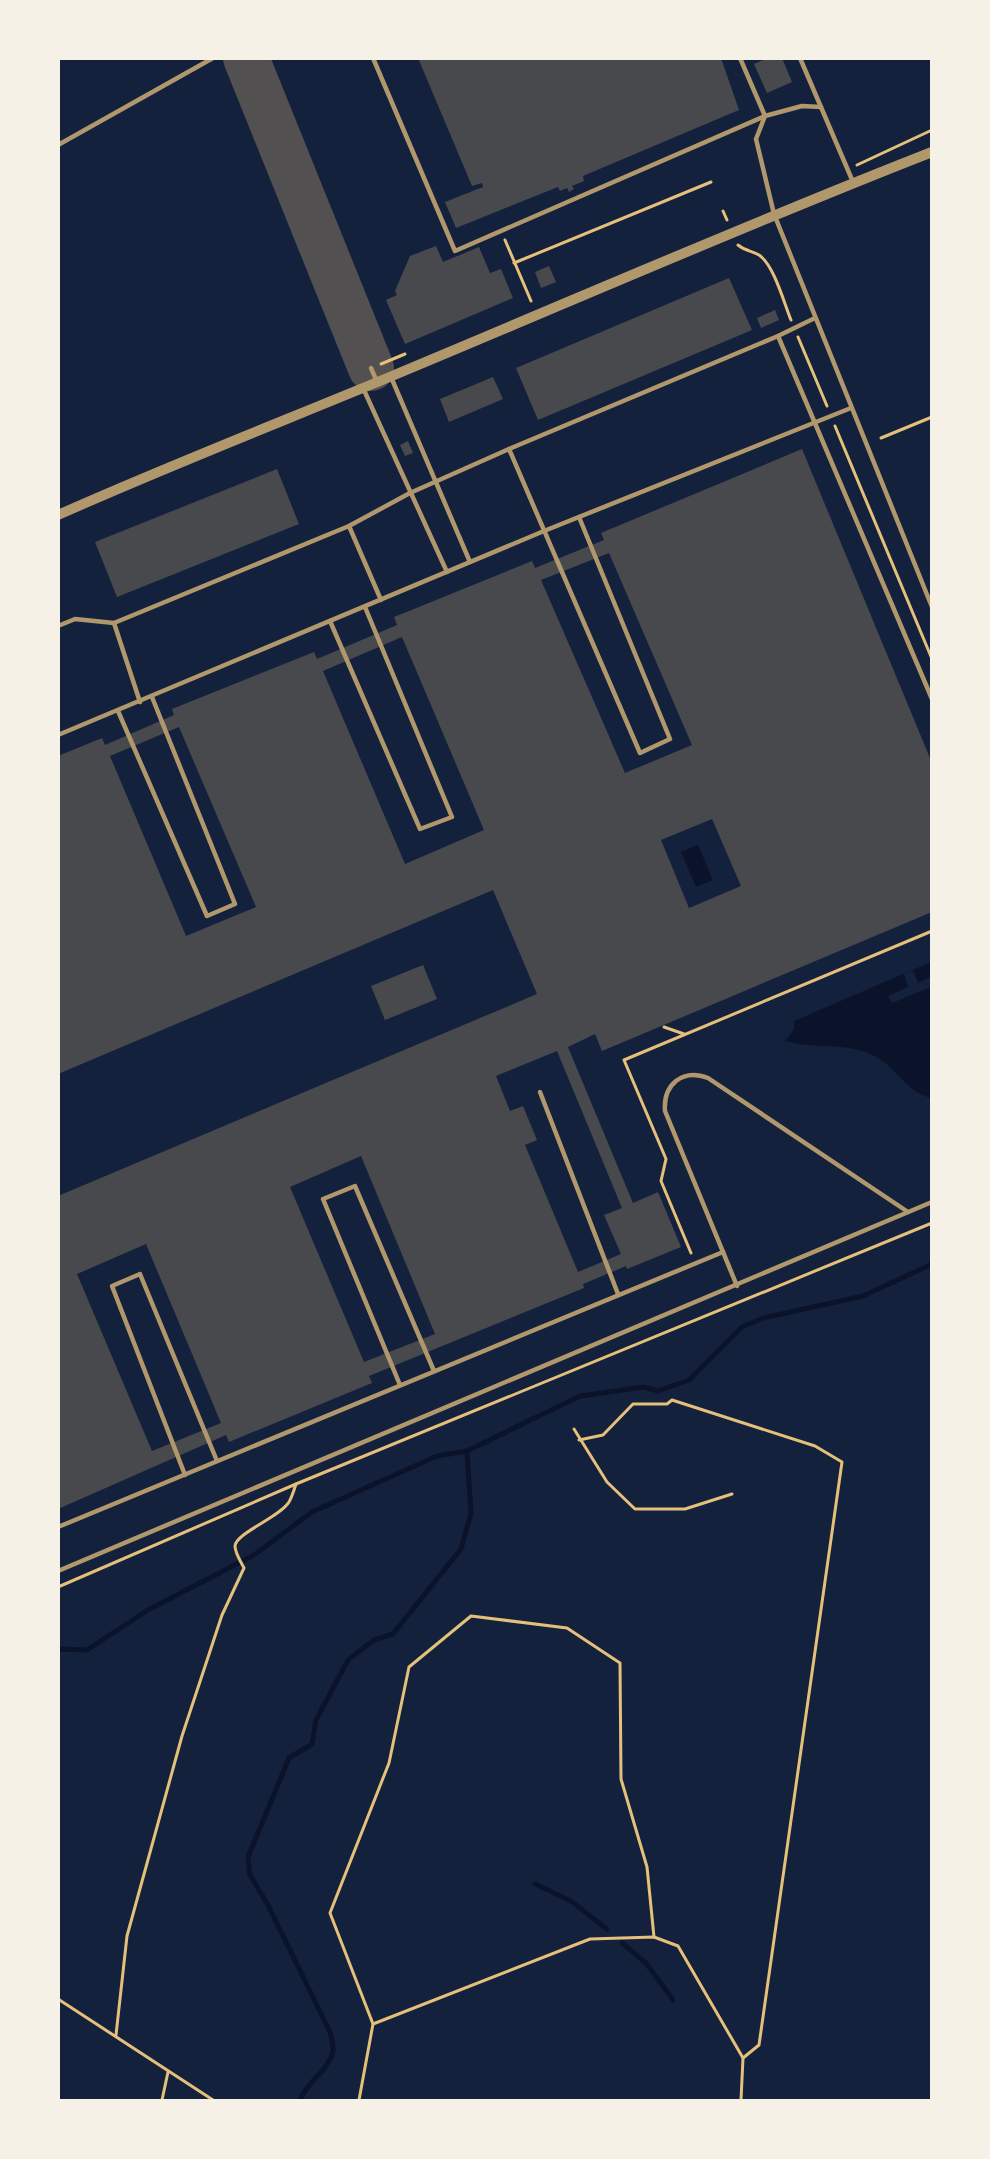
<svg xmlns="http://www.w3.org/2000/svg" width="990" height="2159" viewBox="0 0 990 2159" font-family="'Roboto Condensed',sans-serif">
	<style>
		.water { fill: #0b132b }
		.pier { fill: #14213d }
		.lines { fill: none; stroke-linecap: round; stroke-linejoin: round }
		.stream { stroke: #0b132b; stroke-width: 5 }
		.taxiway { stroke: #525050; stroke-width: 46 }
		.building { fill: #48494c; fill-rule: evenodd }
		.path { stroke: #e5c07b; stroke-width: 3 }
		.service { stroke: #b1986c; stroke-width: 4.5 }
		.tertiary { stroke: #b1986c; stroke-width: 10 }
	</style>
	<rect width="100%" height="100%" fill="#14213d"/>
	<g class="water">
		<path d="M698,845l15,35 -17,7 -15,-35z"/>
		<path d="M931,962v136c-26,-7 -34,-30 -55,-41 -27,-16 -62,-7 -91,-16l9,-12v-8z"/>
	</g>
	<path class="pier" d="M913,970l5,13 13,-6v10l-39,16 -4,-7 20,-9 -4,-13z"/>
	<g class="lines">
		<g class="stream">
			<path d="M58,1649l29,1 61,-40 106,-55 58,-43 125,-56 30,-5 113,-55 64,-9 14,4 31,-11 53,-53 21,-9 100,-22 69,-32"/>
			<path d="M535,1884l36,17 36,28"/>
			<path d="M622,1943l24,20 27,37"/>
			<path d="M300,2100c6,-18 29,-29 33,-49 1,-5 -2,-14 -3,-19l-62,-127 -18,-30 -2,-18 41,-99 23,-14 4,-24 32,-60 26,-20 19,-6 68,-85 10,-36 -4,-62"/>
		</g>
		<path class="taxiway" d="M246,58l125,310"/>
	</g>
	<g class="building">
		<path d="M418,58h303l18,52 -156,66 1,5 -12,5 2,3 -5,3 -2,-4 -7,3 -2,-4 -102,41 -11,-26 38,-15 -1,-4 -10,3z"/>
		<path d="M767,58h15l10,24 -25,11 -13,-29z"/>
		<path d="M436,246l7,16 36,-15 11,26 11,-4 12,29 -108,46 -19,-44 11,-5 -2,-4 15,-35z"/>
		<path d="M549,266l7,16 -15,6 -6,-16z"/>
		<path d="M729,278l23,52 -214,90 -22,-52z"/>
		<path d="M775,310l4,10 -18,8 -4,-10z"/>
		<path d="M493,377l10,22 -54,23 -9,-23z"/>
		<path d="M408,441l5,12 -8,3 -5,-11z"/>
		<path d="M802,449l130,314v149l-330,139 -7,-17 -27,13 65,156 25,-11 23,55 -54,22 -1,-3 -43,18 1,4 -215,88 3,7 -143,59 -3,-7 -168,74v-313l479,-202 -44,-104 -435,184v-318l44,-18 3,7 69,-30 -2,-6 142,-57 3,7 80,-34 -3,-8 15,-6 123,-50 3,7 69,-28 -3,-7zM609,553l83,192 -67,28 -84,-193zM402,637l82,193 -79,34 -82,-193zM179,727l77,180 -70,29 -76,-180zM712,819l29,67 -52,22 -28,-68zM557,1051l65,157 -18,7 17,39 -43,18 -53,-127 12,-5 -14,-34 -13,5 -14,-35zM361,1156l74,178 -71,28 -74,-175zM146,1244l75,179 -69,28 -75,-177z"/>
		<path d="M277,469l22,55 -182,73 -22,-55z"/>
		<path d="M423,965l14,34 -52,21 -14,-34z"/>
	</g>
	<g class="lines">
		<g class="path">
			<path d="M857,165l75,-35"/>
			<path d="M723,211l4,9"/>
			<path d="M505,240l26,61"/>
			<path d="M738,245c7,6 15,6 21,10 15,10 25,48 32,65"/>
			<path d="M514,263l197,-81"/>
			<path d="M798,337l29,69"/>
			<path d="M381,364l24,-10"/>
			<path d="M835,426l97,233"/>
			<path d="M881,438l51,-21"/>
			<path d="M664,1027l20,7"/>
			<path d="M691,1253l-30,-72 5,-22 -42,-99 308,-129"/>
			<path d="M574,1429l33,53 28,27h50l47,-15"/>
			<path d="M579,1440l24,-5 30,-31h34l5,-4 143,46 27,16 -83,583 -16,13"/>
			<path d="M58,1587l238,-103 636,-261"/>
			<path d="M58,1999l155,101"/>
			<path d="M373,2024l-43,-111 59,-150 20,-96 62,-51 96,12 53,35 1,116 26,88 7,70"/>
			<path d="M116,2035l11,-99 55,-200 40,-121 22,-47c-3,-6 -9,-15 -9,-22 1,-13 45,-29 54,-44 3,-5 5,-12 7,-18"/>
			<path d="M162,2100l6,-28"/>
			<path d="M359,2100l14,-76 217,-85 64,-2 24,9 65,112 -2,42"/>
		</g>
		<g class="service">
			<path d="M373,58l82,193 310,-135 37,-10 19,1"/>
			<path d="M740,58l25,58 -9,23 18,75 158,393"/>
			<path d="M800,58l53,124"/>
			<path d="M58,145l155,-87"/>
			<path d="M778,336l37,-18"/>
			<path d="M371,368l6,14"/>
			<path d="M391,377l79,185"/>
			<path d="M363,388l84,184"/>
			<path d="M509,449l131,304 30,-14 -91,-222"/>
			<path d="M349,526l32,74"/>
			<path d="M330,621l90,208 32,-12 -87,-210"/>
			<path d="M58,626l17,-7 39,4"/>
			<path d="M140,702l-26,-79 235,-97 61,-33 99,-44 269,-113 154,363"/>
			<path d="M118,711l89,205 28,-12 -83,-207"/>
			<path d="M58,735l486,-204 307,-123"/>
			<path d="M540,1092l78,202"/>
			<path d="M737,1286l-72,-175c-2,-26 17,-43 43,-33l200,134"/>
			<path d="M400,1385l-77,-186 32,-13 79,185"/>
			<path d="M185,1475l-73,-189 28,-12 77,187"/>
			<path d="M58,1527l665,-275"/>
			<path d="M58,1571l874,-369"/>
		</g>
		<path class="tertiary" d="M58,515c110,-49 223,-93 334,-139 180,-75 358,-153 540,-224"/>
	</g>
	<rect width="990" height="2159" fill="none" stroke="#f6f1e7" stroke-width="120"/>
</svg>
